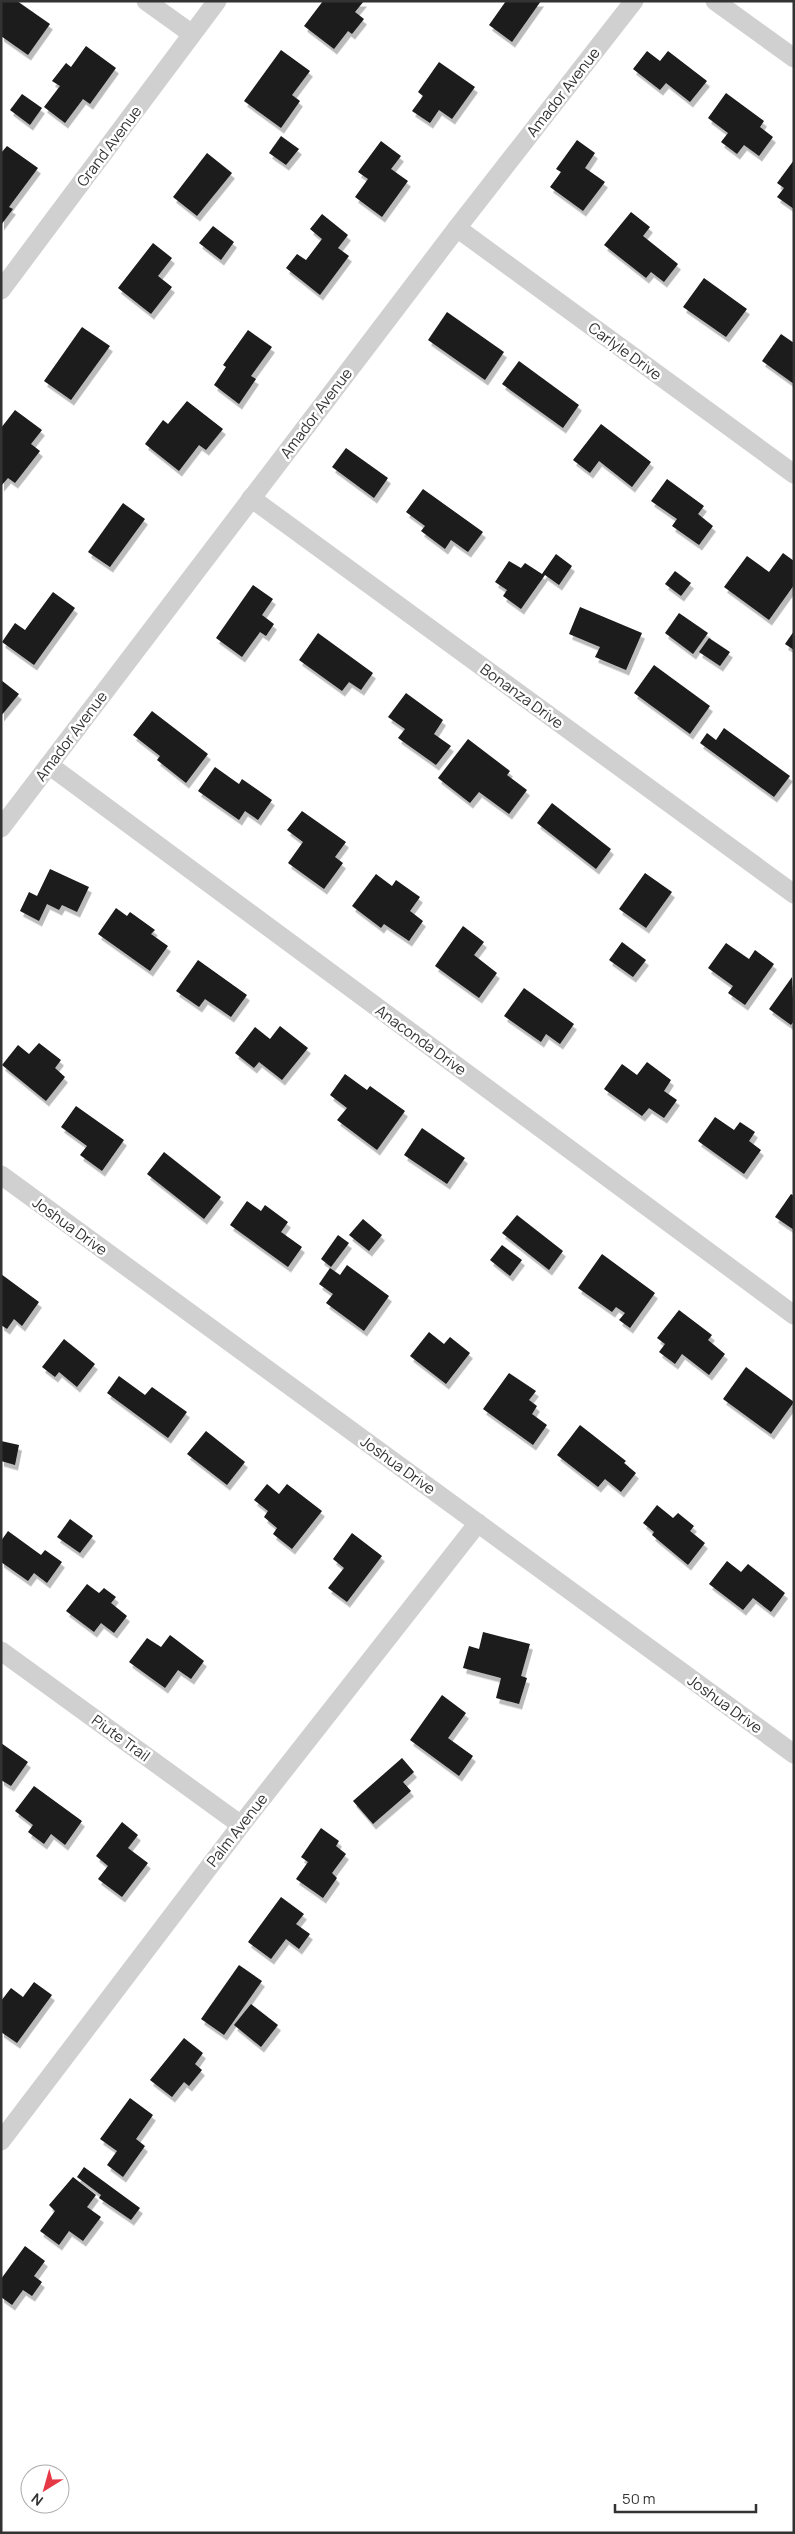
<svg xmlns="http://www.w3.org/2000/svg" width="795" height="2534" viewBox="0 0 795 2534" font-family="Manrope,sans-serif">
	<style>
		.building { fill: #1a1a1a; filter: url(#shadow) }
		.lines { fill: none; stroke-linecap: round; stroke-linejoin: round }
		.minor { stroke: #d0d0d0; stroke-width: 19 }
		.labels { text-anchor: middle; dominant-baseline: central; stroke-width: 5; stroke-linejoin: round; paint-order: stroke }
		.street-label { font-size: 15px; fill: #333; stroke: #fff }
	</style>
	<defs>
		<filter id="shadow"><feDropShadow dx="3" dy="5.5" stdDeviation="0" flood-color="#0004"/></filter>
	</defs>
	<rect width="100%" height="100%" fill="#fff"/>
	<g class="building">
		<path d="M1,1h16l33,23 -22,31 -27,-19z"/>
		<path d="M323,1h41l-9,11 9,7 -12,15 -4,-3 -14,18 -30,-23z"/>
		<path d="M506,1h35l-29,41 -23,-17z"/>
		<path d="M86,46l30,22 -26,36 -7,-5 -18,24 -21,-16 16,-21 -8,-5 14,-18 5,4z"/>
		<path d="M281,50l29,21 -18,24 8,6 -19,27 -37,-27z"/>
		<path d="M647,51l13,10 8,-10 39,30 -17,21 -24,-19 -6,7 -27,-21z"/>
		<path d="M439,62l36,25 -23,32 -13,-9 -9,13 -18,-12 11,-15 -5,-4z"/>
		<path d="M726,93l38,28 -4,6 13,10 -14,19 -15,-11 -7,9 -16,-12 7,-9 -20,-15z"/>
		<path d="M22,94l20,14 -12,17 -20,-15z"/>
		<path d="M281,136l18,13 -13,16 -17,-12z"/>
		<path d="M577,140l18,13 -10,15 20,14 -22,29 -33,-24 11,-15 -5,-3z"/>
		<path d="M381,141l20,15 -10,13 17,12 -26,36 -27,-20 13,-18 -10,-7z"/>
		<path d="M7,146l31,22 -29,39 4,2 -12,16v-72z"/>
		<path d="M207,153l25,20 -35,43 -24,-19z"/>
		<path d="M794,160v49l-17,-12 7,-9 -7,-5z"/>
		<path d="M631,212l19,15 -7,9 35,28 -14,18 -13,-10 -5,6 -42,-33z"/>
		<path d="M322,214l26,21 -10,13 11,8 -29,39 -34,-27 11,-14 9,6 16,-21 -12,-10z"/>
		<path d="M213,226l21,16 -13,18 -22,-17z"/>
		<path d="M153,243l19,15 -14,18 14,11 -21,27 -33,-26z"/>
		<path d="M704,278l43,31 -21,28 -43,-30z"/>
		<path d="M447,312l57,40 -19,28 -57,-40z"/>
		<path d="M82,327l28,19 -39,54 -27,-19z"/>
		<path d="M248,330l24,17 -21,29 5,3 -17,25 -25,-19 12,-18 -3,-2z"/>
		<path d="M781,334l13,9v41l-32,-23z"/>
		<path d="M519,361l60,44 -16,23 -61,-44z"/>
		<path d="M187,401l36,28 -17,21 -7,-5 -20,26 -34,-27 18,-24 5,4z"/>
		<path d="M15,410l27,20 -11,14 9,7 -25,32 -7,-5 -7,8v-58z"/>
		<path d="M601,424l50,38 -19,25 -33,-26 -9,12 -17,-13z"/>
		<path d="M346,448l42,30 -14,20 -42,-31z"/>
		<path d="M667,479l37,27 -6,8 15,12 -14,19 -27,-19 5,-7 -26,-18z"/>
		<path d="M423,489l60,43 -15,20 -17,-12 -6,9 -24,-18 4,-5 -19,-14z"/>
		<path d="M123,503l22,16 -35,48 -22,-15z"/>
		<path d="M783,553l11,8v24l-25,35 -45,-33 23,-31 22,16z"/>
		<path d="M556,554l16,12 -13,19 -14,-10 -24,34 -18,-13 4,-6 -12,-8 14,-21 12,7 4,-5 17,11z"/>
		<path d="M675,571l16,12 -10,13 -16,-12z"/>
		<path d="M253,585l20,14 -11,16 12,9 -8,12 -6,-4 -18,25 -26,-19z"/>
		<path d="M53,592l22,16 -41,57 -32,-23 13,-19 10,7z"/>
		<path d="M580,607l62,26 -16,37 -31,-13 5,-10 -31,-13z"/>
		<path d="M679,613l29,20 -15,21 -28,-21z"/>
		<path d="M794,631v19l-9,-6z"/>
		<path d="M318,633l55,40 -12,17 -12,-8 -7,9 -43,-31z"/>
		<path d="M709,638l21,14 -10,14 -21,-14z"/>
		<path d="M654,665l56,41 -20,28 -56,-41z"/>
		<path d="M1,680l18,14 -18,22z"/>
		<path d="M406,693l37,27 -9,14 17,12 -15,19 -38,-27 7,-9 -17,-12z"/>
		<path d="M152,711l56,43 -22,29 -29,-23 3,-4 -27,-21z"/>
		<path d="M724,728l66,48 -16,21 -74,-54 7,-10 9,7z"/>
		<path d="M468,739l42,32 -3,4 20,15 -18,24 -30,-22 -9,11 -32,-25z"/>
		<path d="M215,767l24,17 3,-5 30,21 -14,20 -13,-9 -6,9 -41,-29z"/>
		<path d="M552,803l59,46 -15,20 -59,-46z"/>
		<path d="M302,811l44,31 -11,15 8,6 -19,26 -36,-26 15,-21 -16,-12z"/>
		<path d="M50,869l39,18 -12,25 -15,-7 -3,5 -12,-6 -8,17 -19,-10 9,-19 8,4z"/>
		<path d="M645,873l27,19 -26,36 -27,-19z"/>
		<path d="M376,874l16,12 4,-6 24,17 -10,14 13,10 -14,20 -25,-17 -3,4 -29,-22z"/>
		<path d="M116,908l11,8 3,-4 25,18 -4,4 17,12 -18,25 -52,-37z"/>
		<path d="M463,926l21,16 -10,13 23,18 -18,25 -44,-32z"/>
		<path d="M622,942l24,18 -13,17 -24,-17z"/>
		<path d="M726,943l23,16 6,-9 19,14 -29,41 -17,-12 5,-7 -25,-18z"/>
		<path d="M198,960l49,35 -16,22 -26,-18 -6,8 -23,-16z"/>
		<path d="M792,977l2,44 -3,4 -22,-16z"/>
		<path d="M524,988l50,36 -14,20 -14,-10 -5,8 -37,-26z"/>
		<path d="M280,1026l28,22 -26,32 -23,-18 -5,6 -19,-15 20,-26 15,12z"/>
		<path d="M39,1043l22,17 -6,8 10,9 -19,24 -44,-36 16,-20 11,9z"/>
		<path d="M647,1062l24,18 -7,11 13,9 -13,18 -15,-10 -7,8 -38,-27 18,-25 15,11z"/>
		<path d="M345,1074l22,16 3,-4 35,25 -28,39 -40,-30 10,-12 -17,-13z"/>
		<path d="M76,1106l48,34 -22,31 -22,-16 7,-9 -26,-19z"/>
		<path d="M715,1117l19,13 6,-8 15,10 -6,9 12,9 -17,24 -46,-33z"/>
		<path d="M422,1128l43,30 -18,26 -43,-29z"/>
		<path d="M164,1152l57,45 -17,22 -57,-45z"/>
		<path d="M791,1194l3,2v34l-19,-13z"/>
		<path d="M247,1201l14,10 4,-6 23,17 -7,10 21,15 -14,20 -58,-42z"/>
		<path d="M517,1215l46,36 -14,19 -47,-37z"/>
		<path d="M363,1219l19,16 -13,16 -20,-16z"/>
		<path d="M338,1235l11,8 -18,24 -10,-8z"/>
		<path d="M502,1245l20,15 -12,16 -20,-16z"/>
		<path d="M602,1254l53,39 -25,35 -11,-8 6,-7 -9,-6 -4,5 -34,-24z"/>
		<path d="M347,1265l42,31 -25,35 -38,-28 7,-9 -14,-10 11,-16 10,7z"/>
		<path d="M1,1274l38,28 -17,24 -8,-7 -7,10 -6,-4z"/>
		<path d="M679,1310l33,25 -4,5 17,14 -16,21 -27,-21 -7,10 -16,-12 6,-8 -8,-6z"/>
		<path d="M429,1332l15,12 6,-7 20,16 -24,31 -36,-28z"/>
		<path d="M64,1339l31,25 -18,23 -18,-15 -4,5 -13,-10z"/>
		<path d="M746,1367l48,35 -23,32 -48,-35z"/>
		<path d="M509,1373l27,18 -7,9 8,6 -5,8 15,11 -14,20 -50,-36z"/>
		<path d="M119,1376l26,19 7,-8 35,25 -19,26 -61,-45z"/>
		<path d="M580,1425l46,36 -2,2 12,10 -15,19 -16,-13 -7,8 -41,-32z"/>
		<path d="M206,1431l39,31 -18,23 -40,-31z"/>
		<path d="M1,1441l18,4 -4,20 -14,-4z"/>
		<path d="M267,1484l12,10 8,-10 35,27 -30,38 -19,-15 4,-6 -13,-11 4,-6 -14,-11z"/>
		<path d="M657,1505l16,13 5,-5 16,13 -4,5 15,12 -17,22 -36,-30 2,-3 -11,-9z"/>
		<path d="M70,1519l23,17 -13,17 -23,-16z"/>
		<path d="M8,1531l33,24 4,-5 17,12 -15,21 -13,-10 -6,8 -27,-19v-21z"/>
		<path d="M352,1533l30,23 -35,46 -19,-14 16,-20 -11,-9z"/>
		<path d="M727,1561l14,11 7,-8 37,29 -14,19 -18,-14 -10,12 -34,-26z"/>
		<path d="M87,1584l12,9 5,-5 12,9 -5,6 16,13 -13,17 -13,-10 -7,9 -28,-21z"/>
		<path d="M483,1632l47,12 -9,32 6,2 -8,26 -23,-6 5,-20 -38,-10 6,-22 10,3z"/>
		<path d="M170,1635l34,26 -13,18 -13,-9 -13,18 -36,-26 18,-24 14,9z"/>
		<path d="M442,1695l24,18 -18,25 25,18 -14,20 -49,-36z"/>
		<path d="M1,1743l27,19 -17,24 -10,-6z"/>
		<path d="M402,1758l12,14 -11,10 8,9 -38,33 -20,-23z"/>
		<path d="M34,1786l48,35 -17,24 -14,-11 -7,10 -16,-12 5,-7 -18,-14z"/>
		<path d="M122,1822l16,13 -10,13 20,15 -26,34 -24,-18 10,-13 -12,-10z"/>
		<path d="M321,1828l18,13 -3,5 10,8 -14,19 5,5 -14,20 -27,-19 12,-17 -7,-5z"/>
		<path d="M281,1897l23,17 -8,10 14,10 -11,15 -13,-10 -15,20 -23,-17z"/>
		<path d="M239,1965l23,16 -38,54 -23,-16z"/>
		<path d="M34,1982l18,13 -35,48 -16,-11v-31l10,-13 12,9z"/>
		<path d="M251,2004l27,21 -17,22 -27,-22z"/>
		<path d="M184,2038l19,15 -8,11 7,6 -13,16 -5,-4 -12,15 -22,-17z"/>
		<path d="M130,2098l23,17 -17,24 9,7 -22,31 -16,-12 10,-14 -17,-12z"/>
		<path d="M84,2167l56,41 -9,12 -32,-22 2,-3 -24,-18z"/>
		<path d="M73,2177l23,18 -9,12 14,10 -18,24 -14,-10 -10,14 -19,-14 15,-20 -6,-6z"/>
		<path d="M25,2246l20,15 -11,15 8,6 -10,14 -9,-6 -11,15 -11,-8v-18z"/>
	</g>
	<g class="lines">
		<g class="minor">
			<path d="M146,1l46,33"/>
			<path d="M715,1l79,57"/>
			<path d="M457,228l337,246"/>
			<path d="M1,290l216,-289"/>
			<path d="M251,498l543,396"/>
			<path d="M49,765l745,550"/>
			<path d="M1,828l456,-600 177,-227"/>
			<path d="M1,1175l793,579"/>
			<path d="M1,1651l240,174"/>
			<path d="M1,2141l240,-316 237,-302"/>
		</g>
	</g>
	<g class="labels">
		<g class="street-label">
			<text transform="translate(563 92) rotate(-52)">Amador Avenue</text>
			<text transform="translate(109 146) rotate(-53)">Grand Avenue</text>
			<text transform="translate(625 351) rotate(36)">Carlyle Drive</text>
			<text transform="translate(316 413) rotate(-53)">Amador Avenue</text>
			<text transform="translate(522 696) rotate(36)">Bonanza Drive</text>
			<text transform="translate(71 736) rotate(-53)">Amador Avenue</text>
			<text transform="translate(421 1040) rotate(36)">Anaconda Drive</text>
			<text transform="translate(70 1226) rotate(36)">Joshua Drive</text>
			<text transform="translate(398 1465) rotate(36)">Joshua Drive</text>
			<text transform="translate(725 1704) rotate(36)">Joshua Drive</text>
			<text transform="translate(121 1738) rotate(36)">Piute Trail</text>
			<text transform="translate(237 1830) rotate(-52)">Palm Avenue</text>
		</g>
	</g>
	<rect width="795" height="2534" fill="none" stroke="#333333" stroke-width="5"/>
	<g transform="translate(45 2489) rotate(217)"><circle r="24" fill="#ffffff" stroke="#adadad"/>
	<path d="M0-4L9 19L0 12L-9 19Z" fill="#e63946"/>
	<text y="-8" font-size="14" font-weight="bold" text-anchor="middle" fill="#333333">N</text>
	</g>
	<path d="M615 2504v8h141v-8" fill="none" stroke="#333333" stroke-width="2.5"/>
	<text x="622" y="2504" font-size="15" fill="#333333" stroke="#ffffff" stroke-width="4" paint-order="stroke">50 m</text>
</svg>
